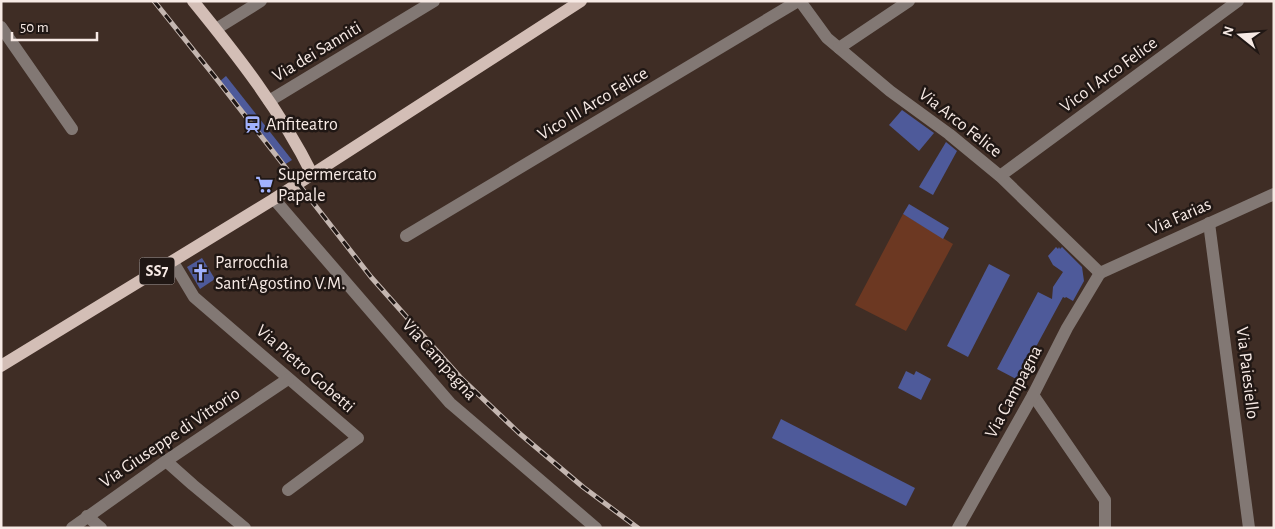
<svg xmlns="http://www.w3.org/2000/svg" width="1275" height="529" viewBox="0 0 1275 529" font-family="'Alegreya Sans',sans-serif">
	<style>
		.green { fill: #6c3822 }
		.building { fill: #4e5a9a }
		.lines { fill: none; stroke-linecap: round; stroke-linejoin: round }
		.minor { stroke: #827874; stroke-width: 12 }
		.major { stroke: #d3beb6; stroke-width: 12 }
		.rail-casing { stroke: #c4b6b0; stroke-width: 5 }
		.rail { stroke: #201714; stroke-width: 3; stroke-dasharray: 9; stroke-linecap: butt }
		.labels { text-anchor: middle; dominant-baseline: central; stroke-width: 5; stroke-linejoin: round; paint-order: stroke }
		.shield { fill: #201714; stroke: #b6aba6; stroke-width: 1 }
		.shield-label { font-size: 16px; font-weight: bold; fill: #f7eae5 }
		.street-label { font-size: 18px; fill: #f7eae5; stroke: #201714 }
		.poi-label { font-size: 18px; fill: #f7eae5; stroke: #201714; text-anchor: start }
	</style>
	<rect width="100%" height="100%" fill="#3f2d25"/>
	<path class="green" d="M903,214l50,30 -47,87 -51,-26z"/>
	<g class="building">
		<path d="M226,76l37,47 29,37 -8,5 -65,-83z"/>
		<path d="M902,110l32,23 -15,18 -30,-26z"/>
		<path d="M946,142l11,9 -24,44 -14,-8z"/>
		<path d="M909,204l40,24 -6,11 -40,-25z"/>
		<path d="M1056,247l2,2 1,-2 1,2 2,-2 20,20 2,14 -11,20 -7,-4 -1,1 -2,-1 -45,83 -21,-11 41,-77 14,7 1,-12 10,-15 -10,-7 -5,-9z"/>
		<path d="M202,258l13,21 -15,10 -13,-22z"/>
		<path d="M989,264l21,11 -42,82 -21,-11z"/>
		<path d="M906,371l8,4 2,-4 15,8 -10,21 -23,-12z"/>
		<path d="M781,419l134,69 -9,18 -134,-68z"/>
	</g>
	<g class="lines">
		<g class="minor">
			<path d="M800,1l27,37 63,53 59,43 51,42 100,97"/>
			<path d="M1,27l71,102"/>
			<path d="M216,29l45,-28"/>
			<path d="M839,48l70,-47"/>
			<path d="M269,101l165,-100"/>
			<path d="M1000,176l238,-175"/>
			<path d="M274,199l176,204 146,125"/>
			<path d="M1209,223l40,305"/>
			<path d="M406,236l392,-235"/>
			<path d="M173,262l21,35 164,141 -70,52"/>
			<path d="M1100,273l174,-79"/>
			<path d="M1033,395l72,105v28"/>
			<path d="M166,461l27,24 52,43"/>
			<path d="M87,516l14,12"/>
			<path d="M72,528l94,-67 122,-82"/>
			<path d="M958,528l75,-133 34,-67 33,-55"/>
		</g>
		<g class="major">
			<path d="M193,1c44,54 88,110 119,173"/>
			<path d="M1,366l273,-167 307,-198"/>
		</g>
		<defs>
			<path id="rail" d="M154,1l61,76 156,200 89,100 59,56 64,54 55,41"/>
		</defs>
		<use href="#rail" class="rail-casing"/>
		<use href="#rail" class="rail"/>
	</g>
	<defs>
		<symbol id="station-bare" viewBox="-9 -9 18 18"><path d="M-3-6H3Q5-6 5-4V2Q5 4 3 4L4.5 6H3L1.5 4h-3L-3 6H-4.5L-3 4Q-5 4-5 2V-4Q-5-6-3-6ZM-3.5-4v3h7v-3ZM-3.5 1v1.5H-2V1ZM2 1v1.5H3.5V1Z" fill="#a2b2fd" stroke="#201714" stroke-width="2.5" paint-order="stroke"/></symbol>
		<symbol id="supermarket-bare" viewBox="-9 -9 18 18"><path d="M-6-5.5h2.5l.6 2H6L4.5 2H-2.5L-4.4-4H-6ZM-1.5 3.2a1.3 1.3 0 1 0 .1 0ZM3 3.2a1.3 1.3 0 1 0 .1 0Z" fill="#a2b2fd" stroke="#201714" stroke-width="2.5" paint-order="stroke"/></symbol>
		<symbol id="church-bare" viewBox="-9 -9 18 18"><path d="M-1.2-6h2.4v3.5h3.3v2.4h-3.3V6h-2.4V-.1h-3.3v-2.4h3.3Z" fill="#a2b2fd" stroke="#201714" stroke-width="2.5" paint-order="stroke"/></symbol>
	</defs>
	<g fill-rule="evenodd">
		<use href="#station-bare" x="240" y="112" width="25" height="25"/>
		<use href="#supermarket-bare" x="252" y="172" width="25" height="25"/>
		<use href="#church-bare" x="188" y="260" width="25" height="25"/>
	</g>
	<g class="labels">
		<rect class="shield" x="139.5" y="257.5" width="35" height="27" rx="4"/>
		<g class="shield-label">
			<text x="157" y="271">SS7</text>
		</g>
		<g class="street-label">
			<text transform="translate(317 52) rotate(-31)">Via dei Sanniti</text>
			<text transform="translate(1109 75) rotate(-36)">Vico I Arco Felice</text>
			<text transform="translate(593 104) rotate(-31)">Vico III Arco Felice</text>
			<text transform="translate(960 123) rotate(38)">Via Arco Felice</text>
			<text transform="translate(1180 217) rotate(-24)">Via Farias</text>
			<text transform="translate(439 360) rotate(48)">Via Campagna</text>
			<text transform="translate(305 369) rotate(41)">Via Pietro Gobetti</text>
			<text transform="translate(1247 373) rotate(83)">Via Paiesiello</text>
			<text transform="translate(1014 392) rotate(-62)">Via Campagna</text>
			<text transform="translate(170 438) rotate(-34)">Via Giuseppe di Vittorio</text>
		</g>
		<g class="poi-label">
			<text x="266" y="125">Anfiteatro</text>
			<text x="278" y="175">Supermercato<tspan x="278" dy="21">Papale</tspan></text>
			<text x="215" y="263">Parrocchia<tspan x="215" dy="21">Sant'Agostino V.M.</tspan></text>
		</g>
	</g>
	<rect width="1275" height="529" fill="none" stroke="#f7eae5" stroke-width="5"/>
	<g transform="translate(1240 35) rotate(287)" stroke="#201714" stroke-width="4" paint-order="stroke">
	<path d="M0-4L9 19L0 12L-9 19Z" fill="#f7eae5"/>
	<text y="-8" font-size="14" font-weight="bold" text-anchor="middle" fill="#f7eae5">N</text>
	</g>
	<path d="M12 32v8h85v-8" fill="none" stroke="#f7eae5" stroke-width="2.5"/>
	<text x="20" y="32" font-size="15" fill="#f7eae5" stroke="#201714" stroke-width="4" paint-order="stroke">50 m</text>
</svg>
